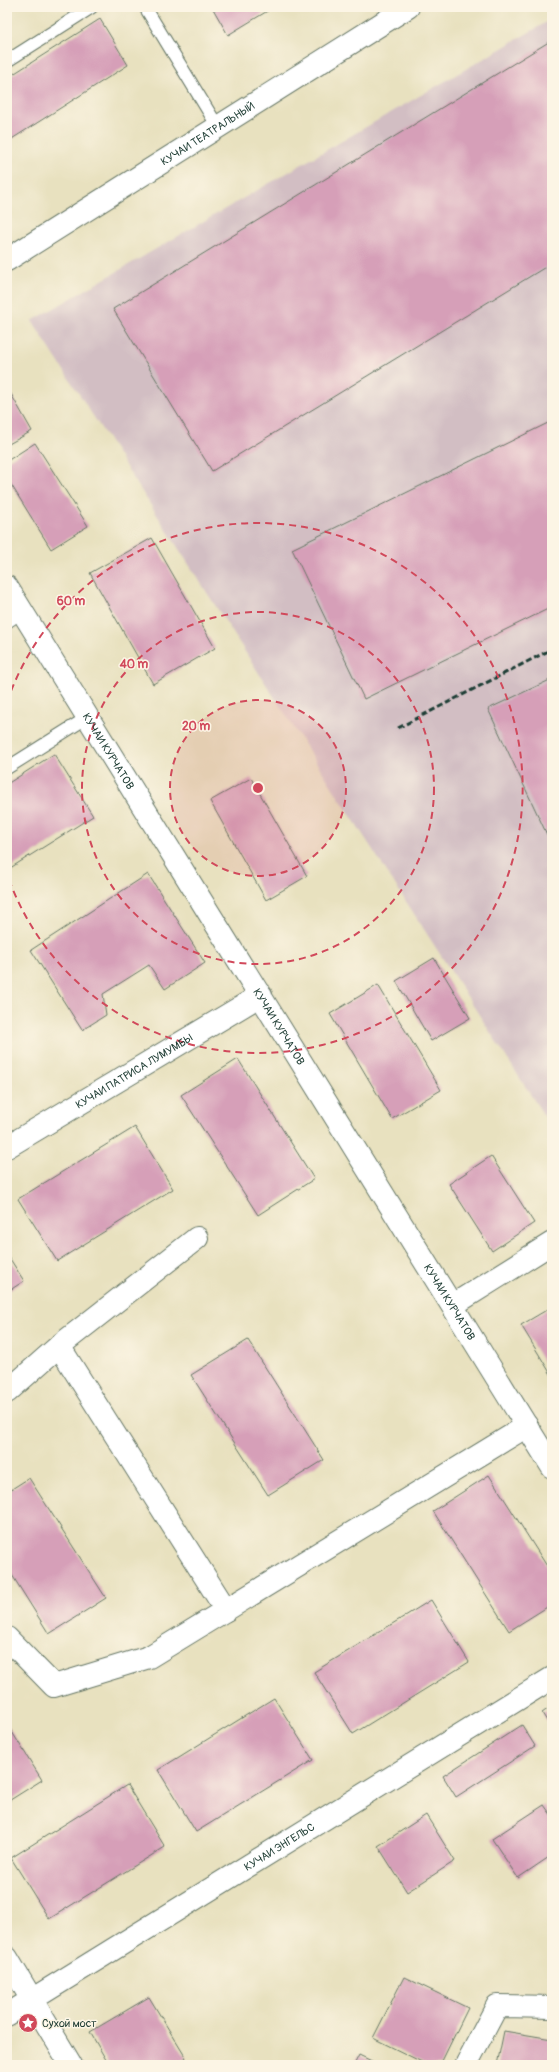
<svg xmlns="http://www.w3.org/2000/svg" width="559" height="2072" viewBox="0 0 559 2072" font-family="Pangolin,sans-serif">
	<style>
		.industrial { fill: #d2bec3 }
		.building { fill: #d69fb8 }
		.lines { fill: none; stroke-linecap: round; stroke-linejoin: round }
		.service-casing { stroke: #657665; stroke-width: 14 }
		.minor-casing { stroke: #657665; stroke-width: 24 }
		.tertiary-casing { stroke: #657665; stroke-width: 24 }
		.service { stroke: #fff; stroke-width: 12 }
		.minor { stroke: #fff; stroke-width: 22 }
		.tertiary { stroke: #fff; stroke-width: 22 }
		.rail { stroke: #1f3d34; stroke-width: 3; stroke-dasharray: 6 3; stroke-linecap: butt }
		.ring { fill: none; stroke: #d1495b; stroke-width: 2; stroke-dasharray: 7 5 }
		.labels { text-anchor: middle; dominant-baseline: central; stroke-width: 3; stroke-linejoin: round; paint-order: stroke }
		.street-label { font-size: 11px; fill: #1f3d34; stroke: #fcf5e5 }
		.poi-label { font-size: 11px; fill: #1f3d34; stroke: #fcf5e5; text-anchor: start }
		.centre { fill: #d1495b; stroke: #fcf5e5; stroke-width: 2 }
		.ring-label { font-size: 12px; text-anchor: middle; font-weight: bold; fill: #d1495b; stroke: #fcf5e5; stroke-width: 3; stroke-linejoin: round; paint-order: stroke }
	</style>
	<rect width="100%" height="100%" fill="#fcf5e5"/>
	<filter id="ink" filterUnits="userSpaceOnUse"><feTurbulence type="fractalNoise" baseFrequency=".025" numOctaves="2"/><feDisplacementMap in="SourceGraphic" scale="8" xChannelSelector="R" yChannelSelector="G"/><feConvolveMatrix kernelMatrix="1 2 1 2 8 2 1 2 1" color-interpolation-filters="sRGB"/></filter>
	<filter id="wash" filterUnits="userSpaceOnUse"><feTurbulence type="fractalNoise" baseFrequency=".012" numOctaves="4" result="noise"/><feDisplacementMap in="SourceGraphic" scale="16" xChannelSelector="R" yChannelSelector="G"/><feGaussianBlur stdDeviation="0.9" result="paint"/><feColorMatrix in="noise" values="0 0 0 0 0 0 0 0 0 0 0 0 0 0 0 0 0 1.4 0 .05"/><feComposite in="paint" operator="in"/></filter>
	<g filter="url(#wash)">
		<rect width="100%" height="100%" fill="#e8e1bf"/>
		<path class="industrial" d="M552,19v1109l-520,-807z"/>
		<g id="blocks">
			<g class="building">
				<path d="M212,7h62l-46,28z"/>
				<path d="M100,19l28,46 -121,77v-64z"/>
				<path d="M552,40v223l-340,208 -99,-162z"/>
				<path d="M7,387l25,44 -25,14z"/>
				<path d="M552,421v186l-188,92 -72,-150z"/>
				<path d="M35,443l53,83 -37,23 -44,-71v-17z"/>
				<path d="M152,538l63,110 -62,36 -63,-111z"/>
				<path d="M552,679v159l-3,1 -61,-130z"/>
				<path d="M54,754l39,62 -86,54v-86z"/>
				<path d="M251,778l56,98 -41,24 -56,-99z"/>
				<path d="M148,874l57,89 -40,26 -16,-24 -46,29 3,21 -24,15 -51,-80z"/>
				<path d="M434,958l36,60 -39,23 -35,-60z"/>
				<path d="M378,985l63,105 -49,29 -62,-105z"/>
				<path d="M238,1059l76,120 -56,36 -77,-120z"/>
				<path d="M135,1127l38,62 -116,72 -39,-62z"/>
				<path d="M491,1156l43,67 -42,28 -43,-67z"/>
				<path d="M7,1254l17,27 -17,11z"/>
				<path d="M550,1308l2,4v64l-31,-51z"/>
				<path d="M248,1340l76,120 -56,35 -77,-120z"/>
				<path d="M489,1475l63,99v30l-43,27 -76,-120z"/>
				<path d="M29,1478l77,120 -57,36 -42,-67v-75z"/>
				<path d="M431,1600l38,62 -116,72 -39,-62z"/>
				<path d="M274,1698l39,62 -117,72 -38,-62z"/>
				<path d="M552,1706v23l-10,-16z"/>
				<path d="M7,1724l35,56 -35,22z"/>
				<path d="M522,1725l13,21 -79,51 -13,-21z"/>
				<path d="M127,1785l38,62 -116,72 -38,-61z"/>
				<path d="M544,1805l8,11v39l-34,23 -26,-39z"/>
				<path d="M426,1815l29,46 -48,31 -29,-46z"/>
				<path d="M404,1977l64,31 -28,57h-12l-55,-27z"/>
				<path d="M149,1997l37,61 -12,7h-65l-19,-33z"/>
				<path d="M504,2031l48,8v26h-55z"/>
				<path d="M359,2055l21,10h-26z"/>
			</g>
		</g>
	</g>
	<g filter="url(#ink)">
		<use href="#blocks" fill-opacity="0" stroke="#657665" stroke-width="1"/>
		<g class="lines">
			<defs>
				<g id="service">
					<path d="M145,7l73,120"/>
					<path d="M7,61l85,-54"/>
					<path d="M7,622l16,-11"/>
					<path d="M7,768l81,-51"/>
				</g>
				<g id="minor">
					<path id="s1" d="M7,260l401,-253"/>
					<path id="s2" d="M7,587l545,880"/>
					<path id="s3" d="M7,1147l254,-152"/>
					<path d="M453,1305l99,-62"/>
					<path d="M59,1346l167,264"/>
					<path d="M7,1392l52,-46 138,-108"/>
					<path d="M7,1638l47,48 95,-29 378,-231"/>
					<path id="s4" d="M7,2015l545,-337"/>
					<path d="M466,2065l31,-59 55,1"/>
				</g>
				<path id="tertiary" d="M7,1958l64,107"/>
			</defs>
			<use href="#service" class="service-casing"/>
			<use href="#minor" class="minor-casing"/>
			<use href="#tertiary" class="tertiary-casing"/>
			<use href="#service" class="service"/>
			<use href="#minor" class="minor"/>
			<use href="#tertiary" class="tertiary"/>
			<path class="rail" d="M398,728l154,-79"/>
		</g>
	</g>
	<circle cx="258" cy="788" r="88" fill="#d1495b" fill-opacity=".12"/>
	<g class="ring">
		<circle cx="258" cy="788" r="88"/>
		<circle cx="258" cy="788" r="176"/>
		<path d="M7 702A265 265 0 1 1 7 874"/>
	</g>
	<defs>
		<symbol id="sight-disc" viewBox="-11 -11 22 22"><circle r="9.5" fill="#d1495b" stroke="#fcf5e5"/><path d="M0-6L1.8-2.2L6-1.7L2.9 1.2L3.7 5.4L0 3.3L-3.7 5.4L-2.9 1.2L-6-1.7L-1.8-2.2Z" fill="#fff"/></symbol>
	</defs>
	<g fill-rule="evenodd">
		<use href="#sight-disc" x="17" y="2012" width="22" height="22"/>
	</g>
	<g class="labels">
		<g class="street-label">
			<text stroke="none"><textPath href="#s1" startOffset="237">КУЧАИ ТЕАТРАЛЬНЫЙ</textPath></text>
			<text stroke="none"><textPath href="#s2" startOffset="193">КУЧАИ КУРЧАТОВ</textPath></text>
			<text stroke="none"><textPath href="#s2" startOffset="517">КУЧАИ КУРЧАТОВ</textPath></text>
			<text stroke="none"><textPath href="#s3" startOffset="148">КУЧАИ ПАТРИСА ЛУМУМБЫ</textPath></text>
			<text stroke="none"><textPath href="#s2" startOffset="841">КУЧАИ КУРЧАТОВ</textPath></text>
			<text stroke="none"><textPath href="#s4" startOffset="320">КУЧАИ ЭНГЕЛЬС</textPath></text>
		</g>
		<g class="poi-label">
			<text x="42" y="2023">Сухой мост</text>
		</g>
	</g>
	<circle cx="258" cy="788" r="6" class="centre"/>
	<g class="ring-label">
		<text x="71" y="605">60 m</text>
		<text x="134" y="668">40 m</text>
		<text x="196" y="730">20 m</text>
	</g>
	<rect width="559" height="2072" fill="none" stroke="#fcf5e5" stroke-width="24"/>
</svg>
